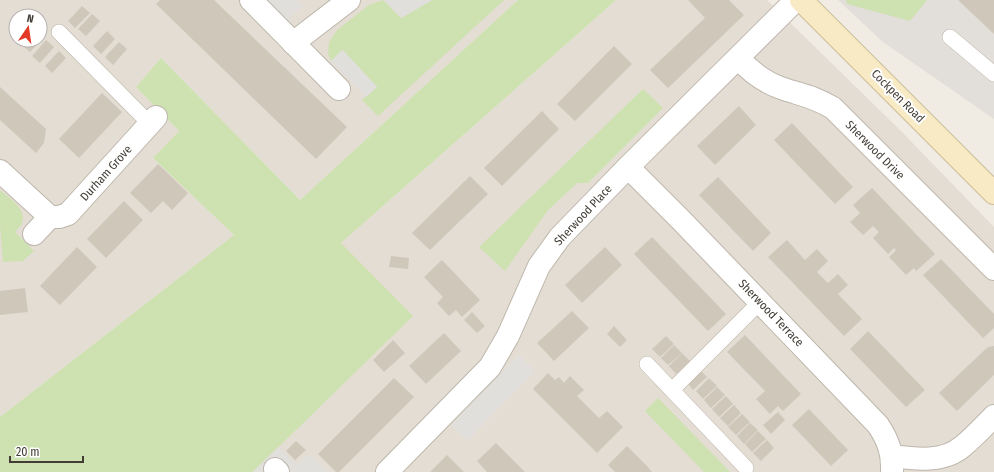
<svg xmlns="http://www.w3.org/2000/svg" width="994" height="472" viewBox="0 0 994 472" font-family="'Fira Sans Condensed',sans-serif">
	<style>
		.residential { fill: #e4ddd3; fill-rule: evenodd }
		.industrial { fill: #e2ded9 }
		.green { fill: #cee1b0 }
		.parking { fill: #e1dfdc }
		.building { fill: #d0c7bb }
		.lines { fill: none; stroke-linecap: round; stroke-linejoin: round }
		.lane-casing { stroke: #bdb6ab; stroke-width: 16 }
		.street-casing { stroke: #bdb6ab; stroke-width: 24 }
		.secondary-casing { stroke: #ccbb97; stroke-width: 24 }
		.lane { stroke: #fff; stroke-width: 15 }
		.street { stroke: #fff; stroke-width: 22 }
		.secondary { stroke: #f9eac6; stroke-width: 22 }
		.labels { text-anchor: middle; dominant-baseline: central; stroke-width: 4; stroke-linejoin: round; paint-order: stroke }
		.street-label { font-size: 12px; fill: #423c35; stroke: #fff }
	</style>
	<rect width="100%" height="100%" fill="#f0ece4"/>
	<g class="residential">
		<path d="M0,0h518l-218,200 -139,-142 -25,29 43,44 -26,27 81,77 -234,182zM16,16h24v24h-24z"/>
		<path d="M616,0h151l135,132 92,95v245h-741l25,-25 63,-204z"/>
	</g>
	<path class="industrial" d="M838,0h156v119l-111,-77z"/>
	<g class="green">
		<path d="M383,0l18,18 31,-18h72l-126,116 -16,-16 15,-13 -35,-37 -11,11 -3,-8 1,-11 8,-12 32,-25z"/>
		<path d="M518,0h98l-275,243 72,73 -160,156h-253v-55l234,-182 -81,-77 26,-27 -43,-44 25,-29 139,142z"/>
		<path d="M846,0h81l-17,21 -63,-17z"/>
		<path d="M643,89l20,19 -75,75h-11l-29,27 -43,61 -26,-24z"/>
		<path d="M0,190c9,8 29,20 21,35 -2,2 -4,5 -6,7l19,19 -11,10 -20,1 -3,-37z"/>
		<path d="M658,398l72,74h-26l-59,-61z"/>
	</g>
	<g class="parking">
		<path d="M267,0h30l6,6 -16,15z"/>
		<path d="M384,0h48l-31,18z"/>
		<path d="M343,50l34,37 -11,10 -35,-36z"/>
		<path d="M519,355l16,16 -67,69 -17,-15z"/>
		<path d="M278,447l19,18 12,-11 18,18h-74z"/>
	</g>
	<g class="building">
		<path d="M160,0h54l133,127 -31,32 -160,-155z"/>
		<path d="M688,0h41l15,15 -76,73 -18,-18 55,-52z"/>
		<path d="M958,0h36v34z"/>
		<path d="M82,6l8,7 -15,15 -7,-7z"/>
		<path d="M92,14l8,7 -14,15 -8,-7z"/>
		<path d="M107,31l8,8 -14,15 -8,-8z"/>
		<path d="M40,34l4,3 -14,15 -8,-7 5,-5h13z"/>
		<path d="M46,40l8,7 -14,16 -8,-7z"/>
		<path d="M119,42l8,7 -14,16 -8,-8z"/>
		<path d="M614,46l18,18 -57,57 -18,-17z"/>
		<path d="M59,51l7,7 -14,15 -7,-7z"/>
		<path d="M0,87l46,42 -2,14 -8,10 -36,-33z"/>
		<path d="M102,93l20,19 -43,46 -20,-19z"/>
		<path d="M739,106l17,19 -41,40 -18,-19z"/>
		<path d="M542,111l17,18 -57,57 -18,-18z"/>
		<path d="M792,123l61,64 -18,17 -61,-64z"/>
		<path d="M158,164l30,29 -16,17 -9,-9 -12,12 -21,-20z"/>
		<path d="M470,176l18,18 -58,56 -18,-17z"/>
		<path d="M718,177l53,56 -18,18 -54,-56z"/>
		<path d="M872,188l63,66 -19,17 -2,-3 -8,7 -17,-18 7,-7 -2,-2 -6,6 -15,-16 6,-6 -6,-6 -10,9 -13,-13 10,-9 -7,-8z"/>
		<path d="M124,201l19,19 -37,38 -19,-19z"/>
		<path d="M652,237l74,77 -18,17 -74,-77z"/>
		<path d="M787,240l18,20 12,-11 11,12 -11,11 11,11 10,-9 10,11 -10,9 24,25 -18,17 -76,-79z"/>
		<path d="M77,247l20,20 -37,38 -20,-19z"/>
		<path d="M605,247l17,18 -40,38 -17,-18z"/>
		<path d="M391,256l18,2 -1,11 -19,-2z"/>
		<path d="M941,259l53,55v14l-11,10 -60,-63z"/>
		<path d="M442,260l38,40 -18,17 -6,-7 -7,6 -12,-13 6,-6 -19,-20z"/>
		<path d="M25,288l3,24 -28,3v-24z"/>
		<path d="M572,311l17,17 -35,33 -17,-18z"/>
		<path d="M472,312l13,14 -8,7 -13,-13z"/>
		<path d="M614,326l13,14 -7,7 -13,-13z"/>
		<path d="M868,331l57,59 -19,17 -56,-58z"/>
		<path d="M444,333l17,18 -35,33 -17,-18z"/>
		<path d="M745,335l56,59 -18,17 -5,-5 -8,8 -14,-15 9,-8 -38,-39z"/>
		<path d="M666,336l8,8 -14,13 -8,-8z"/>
		<path d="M393,340l12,13 -21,19 -11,-12z"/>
		<path d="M674,345l8,8 -14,12 -7,-7z"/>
		<path d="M994,346v29l-37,36 -18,-18 49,-46z"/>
		<path d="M682,353l8,8 -14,13 -7,-8z"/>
		<path d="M699,369l8,8 -14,13 -7,-8z"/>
		<path d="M548,373l7,7 4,-3 5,6 6,-7 14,14 -7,6 22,22 8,-7 16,16 -26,26 -64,-64z"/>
		<path d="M394,378l20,19 -75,75h-3l-18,-18z"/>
		<path d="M709,378l8,8 -14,13 -7,-8z"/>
		<path d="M717,387l8,8 -14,13 -7,-8z"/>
		<path d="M726,396l7,8 -14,13 -7,-8z"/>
		<path d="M734,405l7,8 -13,13 -8,-8z"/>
		<path d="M809,409l39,41 -17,16 -39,-41z"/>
		<path d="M778,412l7,8 -14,14 -8,-9z"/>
		<path d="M742,414l8,8 -14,13 -8,-8z"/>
		<path d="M750,423l8,7 -14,14 -7,-8z"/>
		<path d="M758,431l8,8 -14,13 -7,-8z"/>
		<path d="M767,440l7,8 -13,13 -8,-8z"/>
		<path d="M296,441l10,9 -11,10 -9,-9z"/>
		<path d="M496,443l29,29h-38l-10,-11z"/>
		<path d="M627,446l18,18 7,8h-37l-7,-7z"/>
		<path d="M447,455l17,17h-34z"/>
	</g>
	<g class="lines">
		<defs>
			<g id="lane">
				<path d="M59,32l91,92"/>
				<path d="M950,37l44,37"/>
				<path d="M647,364l99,104"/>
				<path d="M672,390l88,-88"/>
			</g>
			<g id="street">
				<path d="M251,0l88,89"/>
				<path d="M293,43l56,-43"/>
				<path d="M738,58c12,13 26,24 43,30 20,7 32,8 52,20l161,161"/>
				<path d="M628,167l53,53 197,205c10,15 15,28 14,47"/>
				<path d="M0,171l50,46h9l9,-3 88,-97"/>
				<path d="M34,234l16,-17"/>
				<path d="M892,456c23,3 52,7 71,-10 11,-9 21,-20 31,-30"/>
				<path d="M275,469l3,3"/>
				<path d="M387,472l103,-105 18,-31 31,-70 21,-29 68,-70 168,-167"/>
			</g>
			<path id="secondary" d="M801,0l193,193"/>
		</defs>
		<use href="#lane" class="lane-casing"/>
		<use href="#street" class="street-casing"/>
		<use href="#secondary" class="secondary-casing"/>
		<use href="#lane" class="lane"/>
		<use href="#street" class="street"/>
		<use href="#secondary" class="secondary"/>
	</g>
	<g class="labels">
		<g class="street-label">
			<text transform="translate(898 96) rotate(45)">Cockpen Road</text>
			<text transform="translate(875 150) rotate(45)">Sherwood Drive</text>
			<text transform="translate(106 173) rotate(-48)">Durham Grove</text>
			<text transform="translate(583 215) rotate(-47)">Sherwood Place</text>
			<text transform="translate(771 313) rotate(46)">Sherwood Terrace</text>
		</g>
	</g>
	<g transform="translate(28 28) rotate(13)"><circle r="19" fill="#ffffff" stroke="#b3b1ae"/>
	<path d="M0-3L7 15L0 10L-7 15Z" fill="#e43927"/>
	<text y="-6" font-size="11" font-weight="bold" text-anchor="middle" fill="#423c35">N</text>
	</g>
	<path d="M10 456v6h73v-6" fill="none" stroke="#423c35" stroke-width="2"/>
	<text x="16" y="456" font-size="12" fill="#423c35" stroke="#ffffff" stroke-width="3" paint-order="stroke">20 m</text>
</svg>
